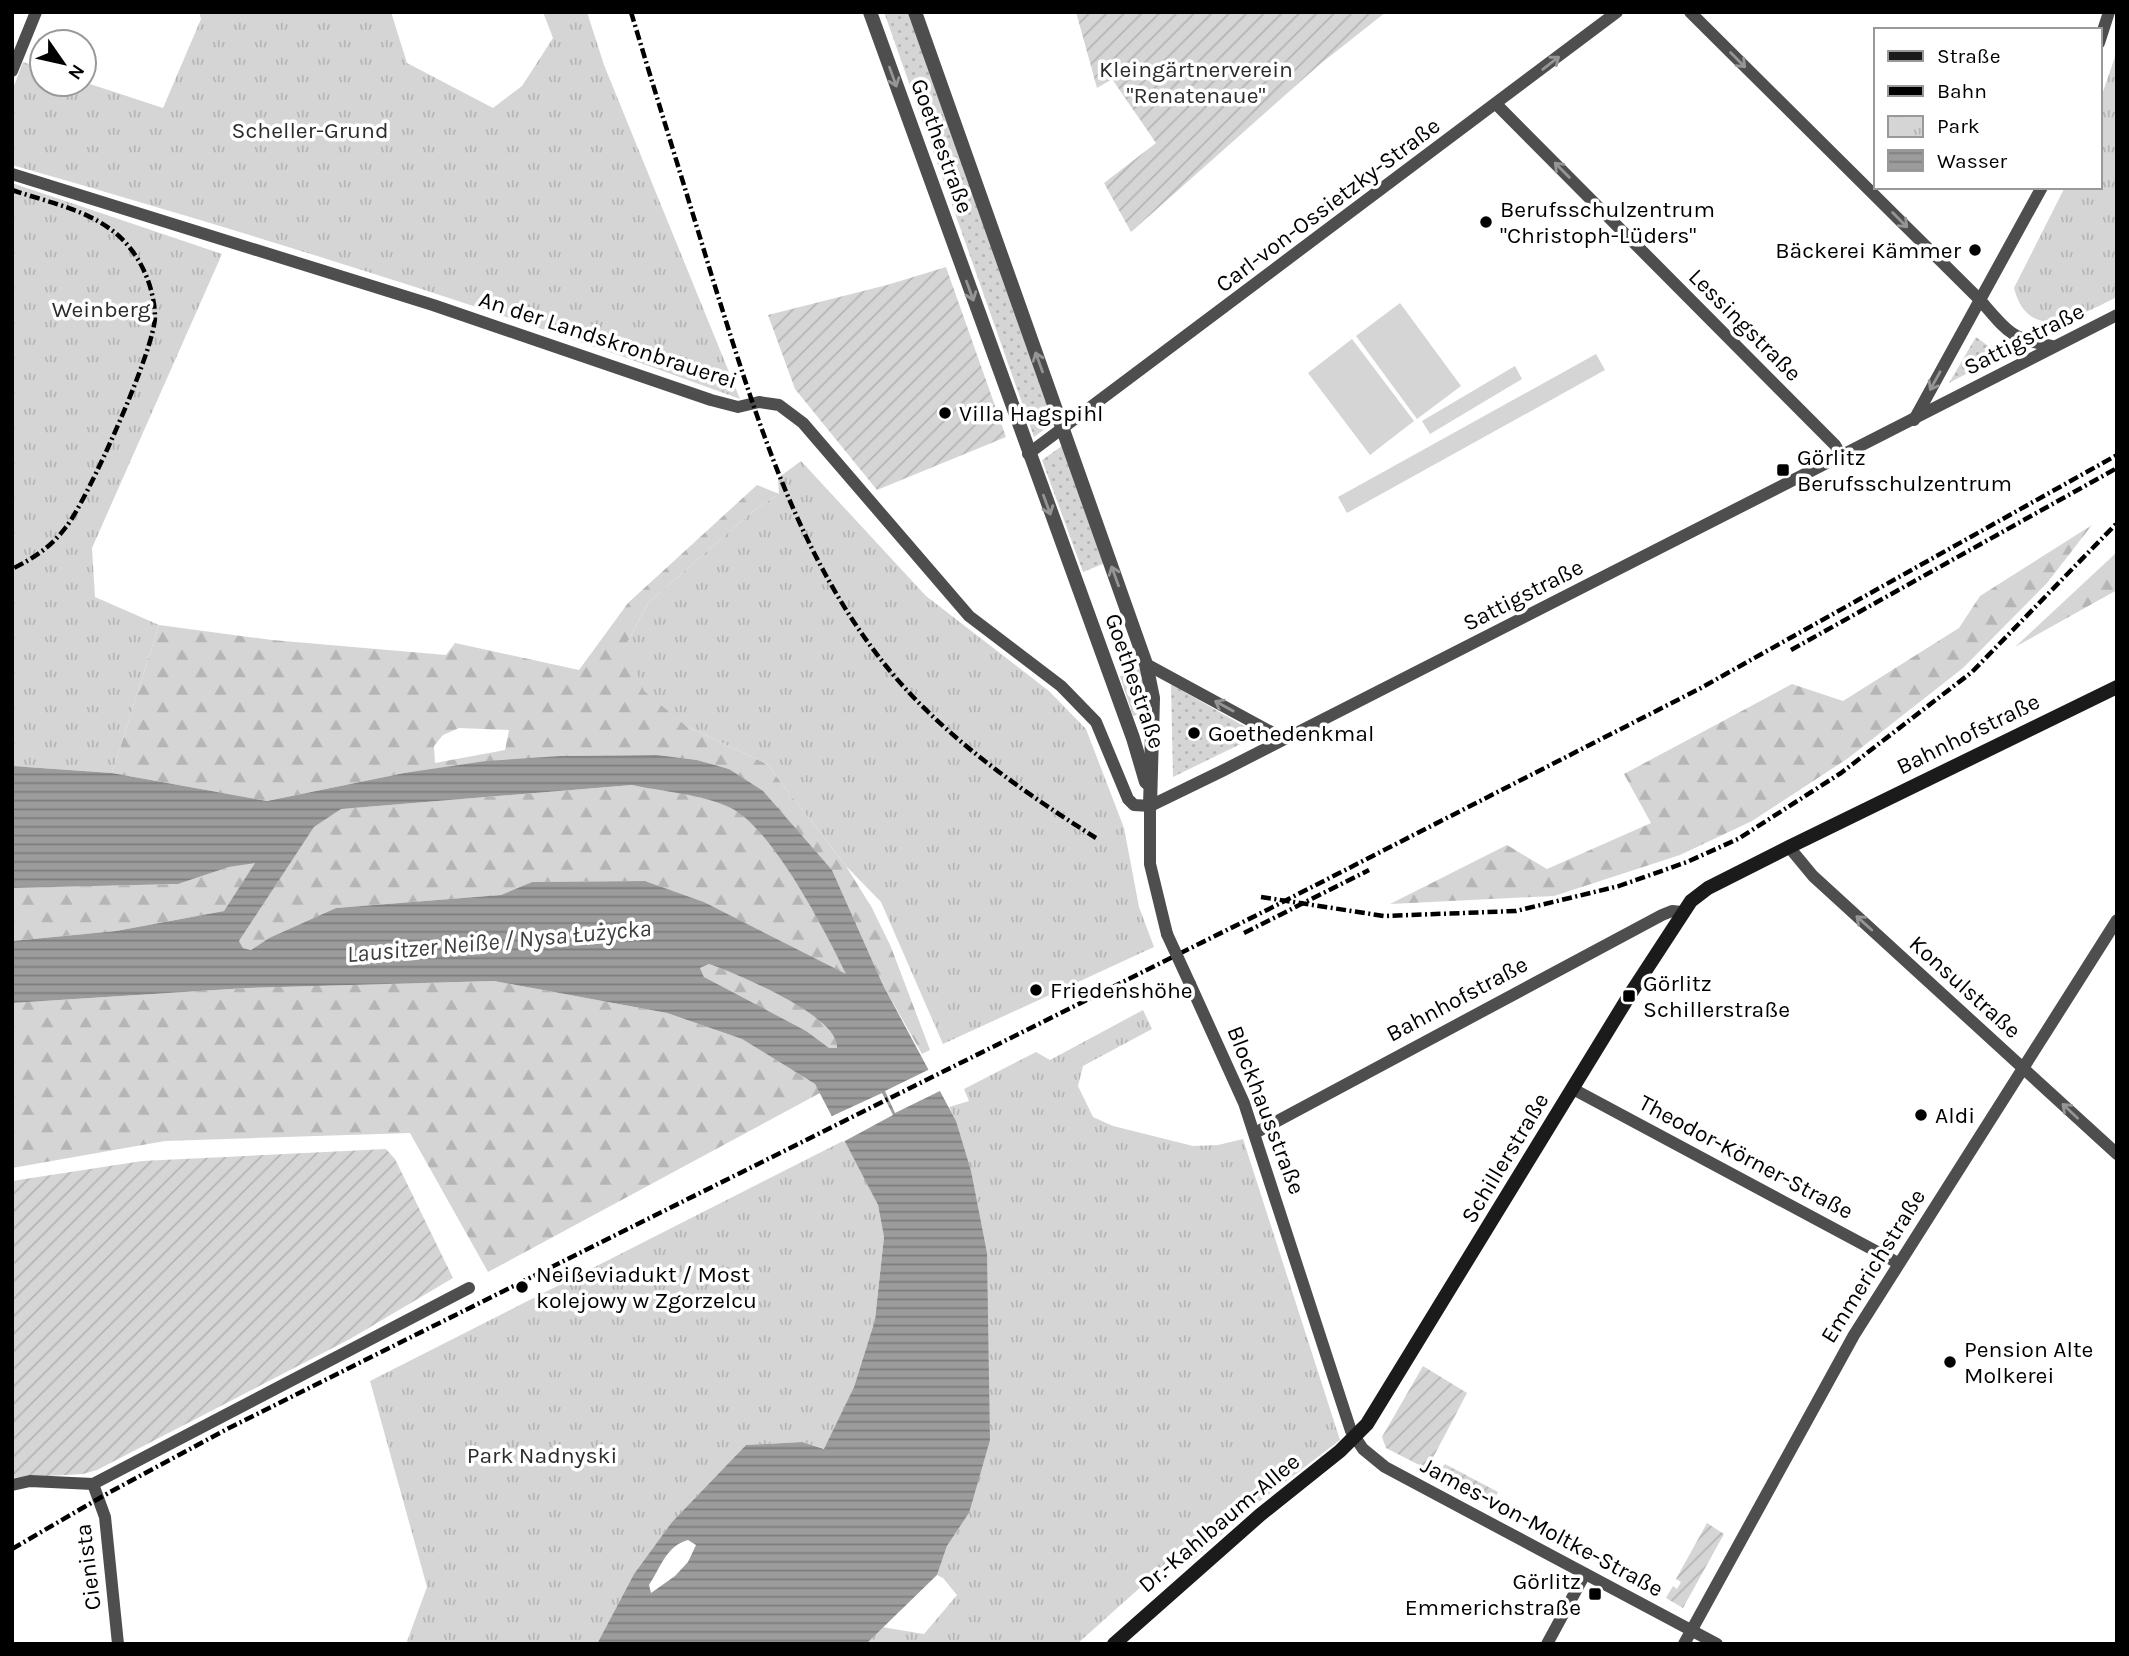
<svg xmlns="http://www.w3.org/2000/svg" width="2129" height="1656" viewBox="0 0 2129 1656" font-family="Karla,sans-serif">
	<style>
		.grass { fill: url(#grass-dots) }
		.forest { fill: url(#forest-firs); fill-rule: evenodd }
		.park { fill: url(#park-tufts) }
		.garden { fill: url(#garden-furrows) }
		.pitch { fill: #d5d5d5 }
		.water { fill: url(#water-rules); fill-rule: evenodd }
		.pier { fill: #fff }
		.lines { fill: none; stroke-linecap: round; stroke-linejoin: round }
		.minor { stroke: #4e4e4e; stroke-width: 12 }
		.tertiary { stroke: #4e4e4e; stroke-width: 14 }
		.secondary { stroke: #1b1b1b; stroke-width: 14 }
		.rail { stroke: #000; stroke-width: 4.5; stroke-dasharray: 10 3.5 2 3.5; stroke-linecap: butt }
		.minor-bridge { stroke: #4e4e4e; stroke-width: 12 }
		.oneway { stroke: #959595 }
		.poi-dot { fill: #000; stroke: #fff; stroke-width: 2.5 }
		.labels { text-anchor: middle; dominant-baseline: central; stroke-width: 7; stroke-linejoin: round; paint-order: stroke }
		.park-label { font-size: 23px; fill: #2c2c2c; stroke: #fff }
		.street-label { font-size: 23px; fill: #000; stroke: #fff }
		.poi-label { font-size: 23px; fill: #000; stroke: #fff; text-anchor: start }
		.water-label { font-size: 24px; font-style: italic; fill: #3d3d3d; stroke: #fff }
	</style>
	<defs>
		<pattern id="grass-dots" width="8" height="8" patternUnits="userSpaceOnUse" patternTransform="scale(1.75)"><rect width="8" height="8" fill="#d5d5d5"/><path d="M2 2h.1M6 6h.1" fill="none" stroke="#b5b5b5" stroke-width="1.8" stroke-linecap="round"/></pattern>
		<pattern id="forest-firs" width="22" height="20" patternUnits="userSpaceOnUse" patternTransform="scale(1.75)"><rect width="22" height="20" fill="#d5d5d5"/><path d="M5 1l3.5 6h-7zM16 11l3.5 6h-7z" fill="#b5b5b5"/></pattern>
		<pattern id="park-tufts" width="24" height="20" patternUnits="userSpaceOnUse" patternTransform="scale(1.75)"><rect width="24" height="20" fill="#d5d5d5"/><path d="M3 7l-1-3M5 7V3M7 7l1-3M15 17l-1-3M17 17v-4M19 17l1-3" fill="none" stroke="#b5b5b5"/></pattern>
		<pattern id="garden-furrows" width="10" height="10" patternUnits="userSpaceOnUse" patternTransform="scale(1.75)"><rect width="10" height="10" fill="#d5d5d5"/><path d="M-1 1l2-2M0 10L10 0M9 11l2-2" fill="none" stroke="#b5b5b5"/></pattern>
		<pattern id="water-rules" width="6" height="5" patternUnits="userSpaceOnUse" patternTransform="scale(1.75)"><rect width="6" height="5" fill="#9c9c9c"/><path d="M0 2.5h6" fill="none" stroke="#7d7d7d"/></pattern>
	</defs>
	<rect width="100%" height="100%" fill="#fff"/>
	<g class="grass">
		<path d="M884,12h25l145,410 -20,15z"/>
		<path d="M1976,337l19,14 -1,8 -45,24z"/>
		<path d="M1062,446l43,117 -22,9 -41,-112z"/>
		<path d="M1142,668l6,43 -15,5 -13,-40z"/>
		<path d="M1171,684l88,51 -86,42z"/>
	</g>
	<g class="forest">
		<path d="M757,485l22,9 -26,17 -105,92 -22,42 60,81 81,38 79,102 26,42 19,39 39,103 -8,4 -39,-69 -51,-115 -69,-78 -34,-23 -32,-9 -40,-5 -97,1 -156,17 -137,28 -155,-28 47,-148 113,15 174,15 9,-12 124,27 49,-67zM459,728l50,2 -4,20 -70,13 -1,-17 9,-11z"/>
		<path d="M2092,525l-45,58 -84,85 -116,91 -95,62 -72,34 -126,41 -164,8 117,-59 40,24 104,-46 -27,-49 168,-90 51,17 116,-73 21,-32z"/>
		<path d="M2117,552v38l-102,57z"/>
		<path d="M632,785c31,7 71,9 100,23 43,22 93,124 115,167l-143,-73 -59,-21 -113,1 -31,13 -165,13 -67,30 -18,12 -8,-2 -4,-7 75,-114 26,-18z"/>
		<path d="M256,862l-32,49 -108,20 -104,10v-53l166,-4 51,-17z"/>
		<path d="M709,964c27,9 131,52 129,84h-9l-125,-71 -4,-9z"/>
		<path d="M494,981l173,32 75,26 73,45 5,9 -332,179 -78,-139 -245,8 -153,27v-165l235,-15z"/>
	</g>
	<g class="park">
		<path d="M199,12h192l16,51 86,45 29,-22 31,-48 -10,-26h44l17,53 136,334c-239,-88 -483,-164 -728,-234v-74l11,-29 19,6v16l42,-2 79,26 38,-89z"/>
		<path d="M2117,51v246c-37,18 -88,49 -103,-9l51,-101h34v-84z"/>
		<path d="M12,183l210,71 -130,294 3,49 64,28 -47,148 -100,-7z"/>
		<path d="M801,461l125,135 123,95 37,38 38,99 15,79 15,40 -211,97 -62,-142 -35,-36 -79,-102 -81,-38 -42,-35 -18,-46 22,-42 105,-92 26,-17 -1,-16z"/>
		<path d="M1143,1010l9,19 -69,37 -5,20 15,31 20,9 80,20 25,-1 25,-6 97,301 -80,61 -66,58 -14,-5 -8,5 -95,85h-211l16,-17 42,7 33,-39 -14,-17 -6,-3 10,-29 22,-33 18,-260 -31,-132 -7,-14 20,-6 -5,-12 72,-37 14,8z"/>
		<path d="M845,1140l33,65 6,32 -9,83 -21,67 -29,62 -23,-7 -56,3 -74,77 -38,52 -37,70h-191l21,-57 -57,-206z"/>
	</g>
	<g class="garden">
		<path d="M1076,12h310l-67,53 -188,167 -27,-49 52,-40 -44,-64 -15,9z"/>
		<path d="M946,267l60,170 -129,53 -82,-101 -27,-74 119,-30z"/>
		<path d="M386,1149l9,10 58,119 -103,61 -253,131 -14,4 -71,4v-297l130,-20z"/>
		<path d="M1423,1366l44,27 -40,76 -41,-21 -4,-11z"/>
		<path d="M1445,1464l53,28 -6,11 -54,-30z"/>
		<path d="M1707,1523l17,11 -41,74 -17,-10 7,-12 4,3 4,-7 -5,-3z"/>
	</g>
	<g class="pitch">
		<path d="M1400,303l61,83 -44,33 -61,-83z"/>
		<path d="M1352,339l62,82 -44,34 -62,-82z"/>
		<path d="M1596,354l9,16 -258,143 -9,-16z"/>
		<path d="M1515,366l7,13 -92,55 -8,-13z"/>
	</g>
	<path class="water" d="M657,755l40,5 32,9 34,22 69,79 51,115 73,136 15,50 16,82 3,187 -21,73 -22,33 -10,29 -71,69h-269l37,-70 38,-52 74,-77 56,-3 22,7 30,-62 21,-67 9,-83 -6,-32 -63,-121 -73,-45 -75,-26 -173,-32 -247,7 -235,15v-62l104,-10 108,-20 31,-48 -26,4 -51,17 -166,4v-122l100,7 155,28 137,-28 82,-12 74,-5zM632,785c31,7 70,9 99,23 42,21 94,123 115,166l-142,-72 -59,-21 -113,1 -31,13 -165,13 -67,30 -18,12 -8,-2 -4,-7 75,-114 27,-18zM709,964c26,9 131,52 128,84h-8l-23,-17 -102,-54 -4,-9zM688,1540l8,5 -8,17 -13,14 -24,17 -2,-8c12,-18 17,-39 39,-45z"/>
	<g class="pier">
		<path d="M932,1068l12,21 -49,24 -10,-22z"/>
		<path d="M882,1093l11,22 -50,27 -13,-25z"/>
	</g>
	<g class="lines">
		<g class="minor">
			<path d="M1690,12l290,288c27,31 30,39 72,46"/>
			<path d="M2099,43l10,-31"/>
			<path d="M12,71l24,-59"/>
			<path d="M1497,105l338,340 7,12"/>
			<path d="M12,174l421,131 278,95 27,7 21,-5 20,3 24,18 166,193 92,70 35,36 32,77 6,6 16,1 72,-35 895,-456"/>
			<path d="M1914,420l128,-233"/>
			<path d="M1028,454l589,-442"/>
			<path d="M1146,664l138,75"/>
			<path d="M1150,806v58l17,70"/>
			<path d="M1789,847l24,29 304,278"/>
			<path d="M1190,984l54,119 107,328 12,18 22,18 332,177"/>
			<path d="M1573,1089l325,174"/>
			<path d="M1255,1133l407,-218 10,-4 10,1"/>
			<path d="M93,1484l12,33 13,127"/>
			<path d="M12,1485l18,-4 63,3 376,-196"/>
			<path d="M1547,1644l38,-70"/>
			<path d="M1684,1644l170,-309 263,-415"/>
		</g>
		<g class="tertiary">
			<path d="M870,12l263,726 13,44"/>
			<path d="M915,12l231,652 7,34 -3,108"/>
		</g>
		<path class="secondary" d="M1114,1644l146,-129 80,-64 27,-27 262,-428 62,-95 17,-13 81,-41 328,-160"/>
		<g class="rail">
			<path d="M631,12c27,90 55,179 82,268 47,149 94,310 207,424 53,53 113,94 176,134"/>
			<path d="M12,190c41,14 90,22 118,58 15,19 24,43 25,68 1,31 -68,185 -89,211 -15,20 -32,31 -54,42"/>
			<path d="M1791,650l326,-182"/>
			<path d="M1261,897l123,19 132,-5 103,-25 68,-24 51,-23 103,-66 131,-101 145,-149"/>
			<path d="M1244,933l125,-63"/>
			<path d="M12,1549l98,-57 119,-64 1036,-517 434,-222 418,-234"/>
		</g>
		<path class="minor-bridge" d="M1167,934l23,50"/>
	</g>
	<defs><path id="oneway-shaft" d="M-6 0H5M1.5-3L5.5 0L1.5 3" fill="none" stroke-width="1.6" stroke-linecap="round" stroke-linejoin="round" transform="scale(1.75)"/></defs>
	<g class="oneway">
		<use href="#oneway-shaft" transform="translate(1738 60) rotate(45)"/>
		<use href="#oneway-shaft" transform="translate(1551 63) rotate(-38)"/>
		<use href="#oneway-shaft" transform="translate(893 77) rotate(70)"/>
		<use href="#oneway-shaft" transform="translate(1562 170) rotate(-135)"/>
		<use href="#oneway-shaft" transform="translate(1900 220) rotate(45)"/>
		<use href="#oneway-shaft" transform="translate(970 291) rotate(70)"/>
		<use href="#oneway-shaft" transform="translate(1039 362) rotate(-110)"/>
		<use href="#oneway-shaft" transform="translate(1935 381) rotate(119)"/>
		<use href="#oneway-shaft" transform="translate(1047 505) rotate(70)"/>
		<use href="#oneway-shaft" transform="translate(1115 576) rotate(-110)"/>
		<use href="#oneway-shaft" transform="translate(1224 706) rotate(-151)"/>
		<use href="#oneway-shaft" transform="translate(1864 923) rotate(-138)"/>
		<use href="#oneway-shaft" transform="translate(2070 1111) rotate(-137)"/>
	</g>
	<g class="poi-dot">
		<circle cx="1486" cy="222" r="7"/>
		<circle cx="1975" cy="250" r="7"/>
		<circle cx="945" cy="413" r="7"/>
		<rect x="1776" y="463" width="14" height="14" rx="3.5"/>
		<circle cx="1194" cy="733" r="7"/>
		<circle cx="1036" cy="990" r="7"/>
		<rect x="1622" y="989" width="14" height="14" rx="3.5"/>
		<circle cx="1921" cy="1115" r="7"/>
		<circle cx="522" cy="1287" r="7"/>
		<circle cx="1950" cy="1362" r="7"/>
		<rect x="1588" y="1587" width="14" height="14" rx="3.5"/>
	</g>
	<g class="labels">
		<g class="park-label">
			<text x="1196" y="69">Kleingärtnerverein<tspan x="1196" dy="26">"Renatenaue"</tspan></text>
			<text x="310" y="130">Scheller-Grund</text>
			<text x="101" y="309">Weinberg</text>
			<text x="542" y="1455">Park Nadnyski</text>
		</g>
		<g class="street-label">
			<text transform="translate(942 146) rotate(70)">Goethestraße</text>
			<text transform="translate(1328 205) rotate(-37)">Carl-von-Ossietzky-Straße</text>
			<text transform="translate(1745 325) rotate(45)">Lessingstraße</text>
			<text transform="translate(2024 339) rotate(-27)">Sattigstraße</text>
			<text transform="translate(608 340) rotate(18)">An der Landskronbrauerei</text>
			<text transform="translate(1523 595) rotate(-27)">Sattigstraße</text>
			<text transform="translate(1135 681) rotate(71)">Goethestraße</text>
			<text transform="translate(1968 734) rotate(-26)">Bahnhofstraße</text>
			<text transform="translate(1965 987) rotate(42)">Konsulstraße</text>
			<text transform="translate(1457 999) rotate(-28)">Bahnhofstraße</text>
			<text transform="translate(1266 1110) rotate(69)">Blockhausstraße</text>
			<text transform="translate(1746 1157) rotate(28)">Theodor-Körner-Straße</text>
			<text transform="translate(1505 1158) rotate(-59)">Schillerstraße</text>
			<text transform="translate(1873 1266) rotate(-58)">Emmerichstraße</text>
			<text transform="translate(1219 1523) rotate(-40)">Dr.-Kahlbaum-Allee</text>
			<text transform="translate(1542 1527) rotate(28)">James-von-Moltke-Straße</text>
			<text transform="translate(88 1567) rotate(-97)">Cienista</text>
		</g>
		<g class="poi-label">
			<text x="1500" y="209">Berufsschulzentrum<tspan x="1500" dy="26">"Christoph-Lüders"</tspan></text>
			<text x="1961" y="250" text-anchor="end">Bäckerei Kämmer</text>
			<text x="959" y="413">Villa Hagspihl</text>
			<text x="1797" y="457">Görlitz<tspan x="1797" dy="26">Berufsschulzentrum</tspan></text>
			<text x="1208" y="733">Goethedenkmal</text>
			<text x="1643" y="983">Görlitz<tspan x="1643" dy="26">Schillerstraße</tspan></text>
			<text x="1050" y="990">Friedenshöhe</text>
			<text x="1935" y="1115">Aldi</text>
			<text x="536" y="1274">Neißeviadukt / Most<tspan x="536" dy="26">kolejowy w Zgorzelcu</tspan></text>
			<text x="1964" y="1349">Pension Alte<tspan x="1964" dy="26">Molkerei</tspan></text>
			<text x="1581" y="1581" text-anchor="end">Görlitz<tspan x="1581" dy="26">Emmerichstraße</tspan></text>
		</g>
		<g class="water-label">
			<text transform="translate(499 941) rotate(-5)">Lausitzer Neiße / Nysa Łużycka</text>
		</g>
	</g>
	<rect width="2129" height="1656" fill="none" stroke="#000000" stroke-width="28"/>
	<rect x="1874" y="28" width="228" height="161" fill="#ffffff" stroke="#999999" stroke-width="2"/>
	<rect x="1888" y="51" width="35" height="10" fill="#1b1b1b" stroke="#999999" stroke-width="2"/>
	<text x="1937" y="63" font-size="21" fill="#000000">Straße</text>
	<rect x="1888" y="86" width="35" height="10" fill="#000000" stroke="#999999" stroke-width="2"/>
	<text x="1937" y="98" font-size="21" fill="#000000">Bahn</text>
	<rect x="1888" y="116" width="35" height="21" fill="url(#park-tufts)" stroke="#999999" stroke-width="2"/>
	<text x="1937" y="133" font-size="21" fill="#000000">Park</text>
	<rect x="1888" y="150" width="35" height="21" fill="url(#water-rules)" stroke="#999999" stroke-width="2"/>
	<text x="1937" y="168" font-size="21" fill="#000000">Wasser</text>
	<g transform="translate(63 63) rotate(124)"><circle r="33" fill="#ffffff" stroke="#999999" stroke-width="2"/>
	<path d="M0-5L12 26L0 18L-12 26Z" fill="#000000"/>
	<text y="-10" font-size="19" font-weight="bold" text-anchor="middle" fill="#000000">N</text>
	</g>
</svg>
